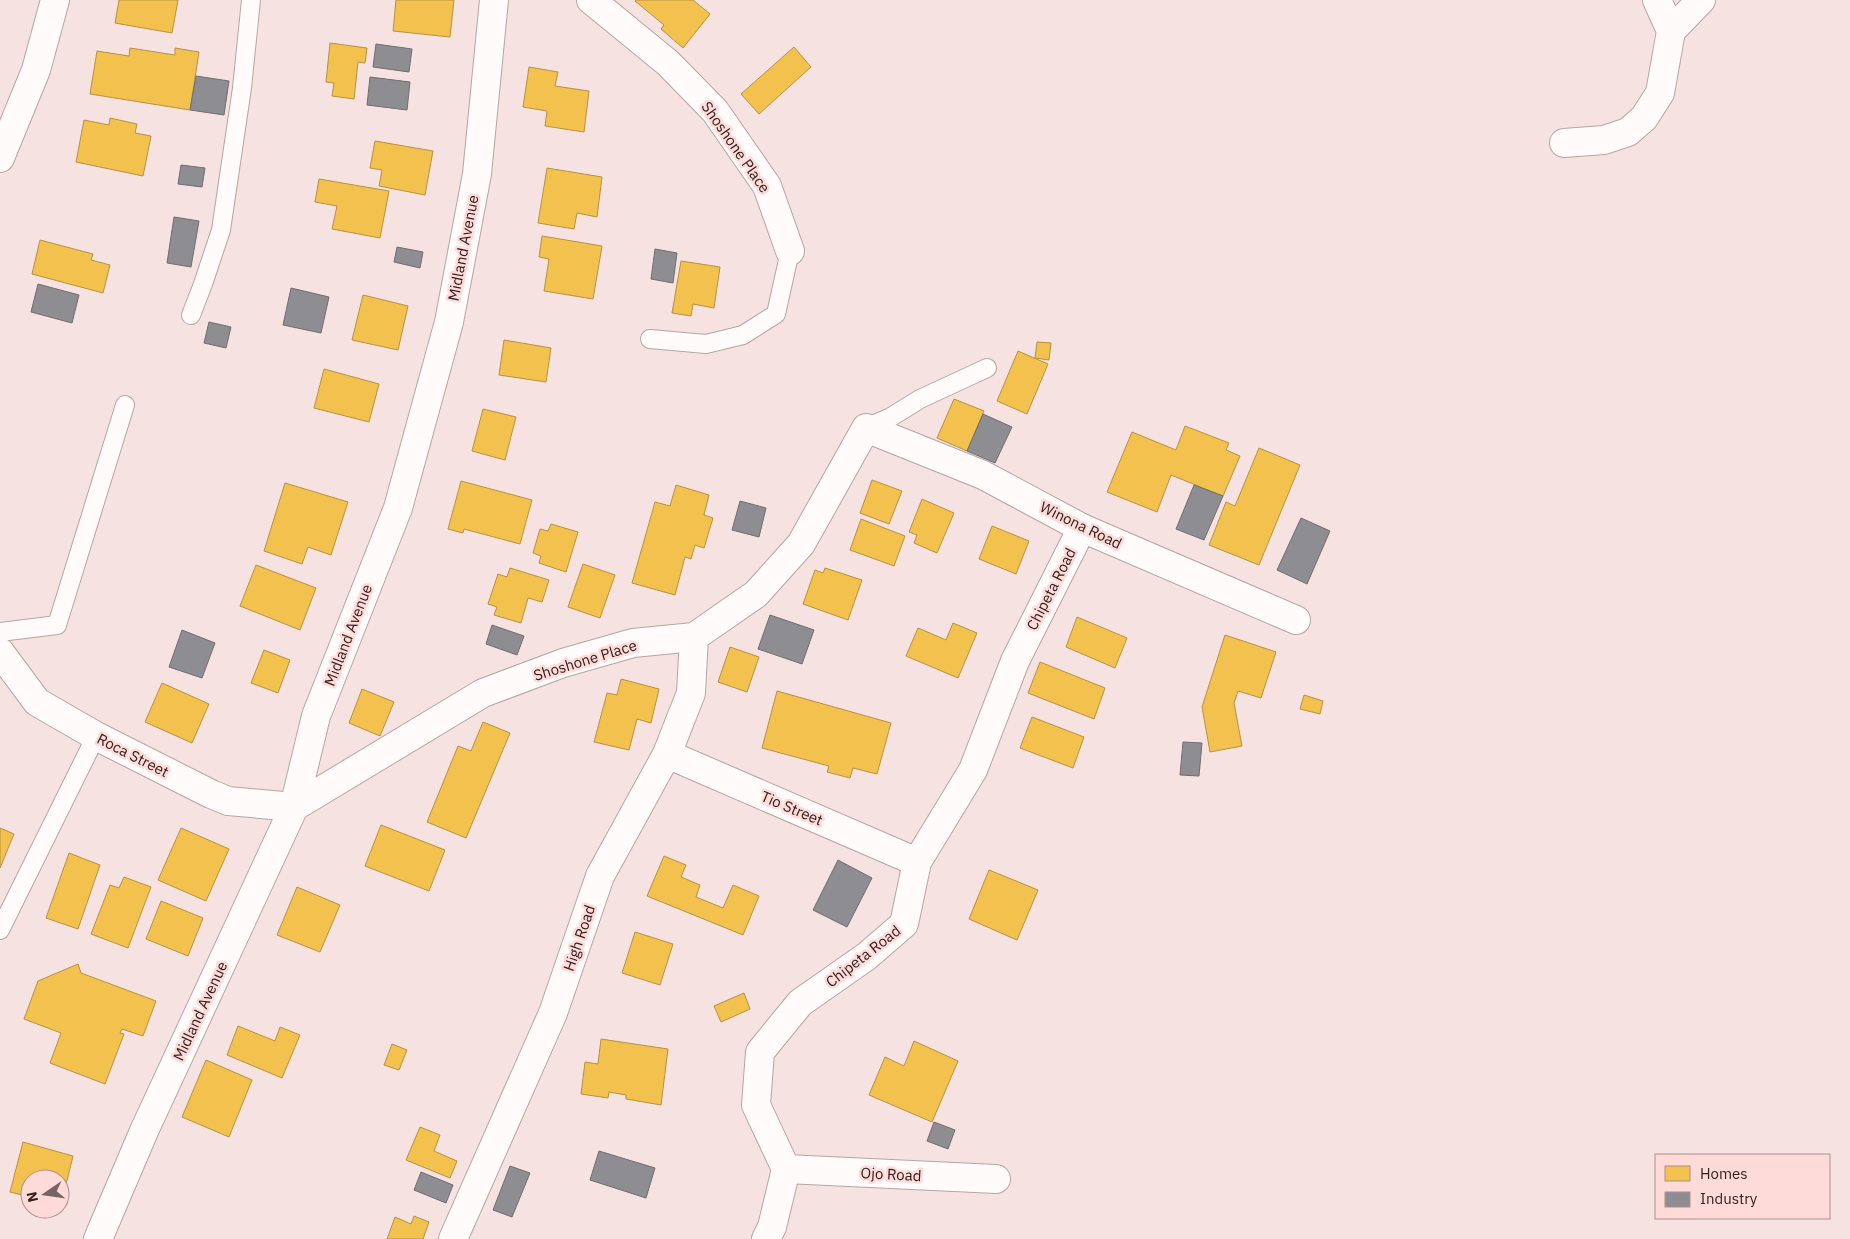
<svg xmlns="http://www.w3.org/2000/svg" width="1850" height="1239" viewBox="0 0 1850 1239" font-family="'IBM Plex Sans',sans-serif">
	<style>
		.homes { fill: #f2c14e; stroke: #b89140 }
		.industry { fill: #8d8d92; stroke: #716c70 }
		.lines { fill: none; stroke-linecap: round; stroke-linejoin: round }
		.service-casing { stroke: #b5a5a4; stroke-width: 20 }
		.minor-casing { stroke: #b5a5a4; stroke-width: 30 }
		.service { stroke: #fefbfa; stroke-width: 18 }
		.minor { stroke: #fefbfa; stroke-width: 28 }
		.labels { text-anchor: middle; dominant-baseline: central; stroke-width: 5; stroke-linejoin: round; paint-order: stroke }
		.street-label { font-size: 15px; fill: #2f201f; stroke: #fedbd9 }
	</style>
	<rect width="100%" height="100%" fill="#f6e3e1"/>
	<g class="homes">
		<path d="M119,0h59l-6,33 -57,-10z"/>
		<path d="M396,0h58l-4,37 -57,-6z"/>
		<path d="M636,0h57l17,14 -27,34 -22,-19 3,-4 -29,-24z"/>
		<path d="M330,43l37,5 -2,15 -7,-1 -4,37 -22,-3 2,-13 -8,-1z"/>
		<path d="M794,47l17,20 -52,47 -18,-20z"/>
		<path d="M130,48l45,7v-7l24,4 -9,58 -100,-16 7,-43 32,5z"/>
		<path d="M529,67l29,5 -3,14 34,5 -5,41 -39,-6 2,-15 -24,-4z"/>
		<path d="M110,118l27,6 -2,9 16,3 -8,40 -67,-14 8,-42 25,5z"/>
		<path d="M375,141l58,10 -8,44 -46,-9 3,-16 -12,-2z"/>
		<path d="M547,168l55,9 -5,40 -20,-4 -3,16 -36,-6z"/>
		<path d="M319,179l70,12 -9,47 -48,-9 5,-23 -22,-4z"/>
		<path d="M542,236l60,10 -9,53 -49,-8 5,-32 -10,-2z"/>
		<path d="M40,240l53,14 -2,6 19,5 -7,28 -71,-19z"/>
		<path d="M681,261l39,6 -6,41 -21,-4 -2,12 -19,-3z"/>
		<path d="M363,295l45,11 -10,44 -46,-10z"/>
		<path d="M504,340l47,8 -5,34 -47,-7z"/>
		<path d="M1037,342l14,1 -2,17 -14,-2z"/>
		<path d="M1018,351l30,13 -21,50 -30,-13z"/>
		<path d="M324,369l55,15 -10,38 -55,-14z"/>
		<path d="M954,399l30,12 -17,40 -30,-13z"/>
		<path d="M483,409l33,8 -11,43 -33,-9z"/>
		<path d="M1185,426l44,17 -3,7 14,6 -17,40 -52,-21 -14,37 -50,-20 25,-60 44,18z"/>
		<path d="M1259,448l41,17 -41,100 -50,-20 17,-43 9,4z"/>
		<path d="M872,480l30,11 -13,33 -29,-11z"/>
		<path d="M461,481l71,19 -12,44 -56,-15 -1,4 -15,-4z"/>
		<path d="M285,483l63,19 -17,53 -23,-8 -6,17 -38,-13z"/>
		<path d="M676,485l33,10 -5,20 9,3 -9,30 -9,-3 -4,14 -6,-2 -10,38 -43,-12 23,-81 15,4z"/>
		<path d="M922,499l32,14 -17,40 -23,-10 3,-8 -8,-3z"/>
		<path d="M861,519l44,17 -11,30 -44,-16z"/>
		<path d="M551,524l27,8 -12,40 -27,-9 2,-7 -8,-3 7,-24 8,2z"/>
		<path d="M992,526l37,15 -13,33 -37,-15z"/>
		<path d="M583,564l32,11 -15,43 -32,-11z"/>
		<path d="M256,565l60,23 -16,42 -60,-24z"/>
		<path d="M510,568l39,12 -7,22 -14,-4 -7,25 -27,-8 3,-8 -9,-3 10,-30 9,3z"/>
		<path d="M825,568l37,12 -14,40 -45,-16 12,-34 8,3z"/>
		<path d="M1077,617l50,21 -12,30 -49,-21z"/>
		<path d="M953,623l24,10 -19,45 -52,-22 12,-28 28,12z"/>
		<path d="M1225,635l51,17 -15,46 -23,-7 -4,12 8,43 -32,6 -8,-45z"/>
		<path d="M730,647l29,10 -12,35 -29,-10z"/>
		<path d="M264,650l26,10 -12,33 -27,-10z"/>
		<path d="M1040,662l65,26 -11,31 -66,-26z"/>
		<path d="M621,679l38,10 -8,34 -14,-4 -8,31 -35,-8 13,-49 10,2z"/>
		<path d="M162,683l47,21 -17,39 -47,-21z"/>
		<path d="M362,689l32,13 -14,34 -31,-13z"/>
		<path d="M777,691l114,32 -14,51 -24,-6 -3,10 -23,-6 2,-6 -67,-18z"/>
		<path d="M1304,695l19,6 -3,13 -20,-5z"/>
		<path d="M1032,717l52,20 -11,31 -53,-20z"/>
		<path d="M483,722l27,11 -44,105 -39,-16 31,-76 13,5z"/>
		<path d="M381,825l64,25 -16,41 -64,-25z"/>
		<path d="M0,828l14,6 -14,34z"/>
		<path d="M181,828l48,21 -23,52 -48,-21z"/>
		<path d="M69,853l31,12 -22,64 -32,-11z"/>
		<path d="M664,856l22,9 -5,12 19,8 -4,12 27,11 10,-23 26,11 -16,39 -96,-39z"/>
		<path d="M989,870l49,20 -21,50 -48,-21z"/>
		<path d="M124,877l27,10 -23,61 -37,-14 19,-49 9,3z"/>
		<path d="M297,887l43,18 -20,47 -43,-17z"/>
		<path d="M161,901l42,17 -15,38 -42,-17z"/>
		<path d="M635,932l38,12 -13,41 -38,-12z"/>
		<path d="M78,964l3,9 75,28 -13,35 -21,-7 -2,4 4,1 -19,50 -55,-21 11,-30 -37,-14 14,-38z"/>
		<path d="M744,993l6,16 -29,13 -7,-16z"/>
		<path d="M238,1026l37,15 5,-14 20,8 -18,43 -55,-23z"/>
		<path d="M601,1039l67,10 -7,56 -35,-6v-4l-17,-3 -1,6 -27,-4 4,-32 13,2z"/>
		<path d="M914,1041l44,20 -26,61 -63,-27 16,-38 19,9z"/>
		<path d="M392,1044l15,6 -8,20 -15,-5z"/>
		<path d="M206,1060l46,20 -23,57 -47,-20z"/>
		<path d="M420,1127l20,8 -6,16 23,10 -7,17 -44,-18z"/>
		<path d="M23,1142l50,14 -12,49 -1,-1v-25h-30v18l-20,-5z"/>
		<path d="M414,1216l15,6 -6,17h-36l8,-22 16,7z"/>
	</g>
	<g class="industry">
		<path d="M376,44l36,5 -3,23 -36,-5z"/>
		<path d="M196,76l33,5 -5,34 -34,-5z"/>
		<path d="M370,77l40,5 -3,28 -40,-5z"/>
		<path d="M181,165l24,3 -3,19 -24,-3z"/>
		<path d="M174,217l25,4 -8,46 -24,-4z"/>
		<path d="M397,247l26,5 -3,16 -26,-6z"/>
		<path d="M655,249l22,4 -4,30 -22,-4z"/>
		<path d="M38,284l41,11 -7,28 -41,-11z"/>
		<path d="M291,288l38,9 -8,36 -38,-8z"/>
		<path d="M209,322l22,5 -5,21 -22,-5z"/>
		<path d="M983,414l29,13 -17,36 -28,-12z"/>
		<path d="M1194,485l29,11 -19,44 -28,-11z"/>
		<path d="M740,501l26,7 -7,29 -27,-7z"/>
		<path d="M1301,518l29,13 -23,53 -30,-14z"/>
		<path d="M770,615l44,15 -12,34 -44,-15z"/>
		<path d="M492,625l32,11 -7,19 -31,-11z"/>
		<path d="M182,630l33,13 -13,35 -33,-11z"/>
		<path d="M1183,742l19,1 -3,33 -19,-1z"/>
		<path d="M838,860l34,18 -25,49 -34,-17z"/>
		<path d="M934,1122l21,8 -7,19 -21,-8z"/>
		<path d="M599,1151l56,17 -9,30 -56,-18z"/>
		<path d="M510,1166l20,7 -18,44 -19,-7z"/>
		<path d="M421,1172l32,13 -7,18 -32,-13z"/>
	</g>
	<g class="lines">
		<defs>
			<g id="service">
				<path d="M191,315l12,-31 18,-54 21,-142 9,-88"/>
				<path d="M650,339l56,5 37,-9 33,-21 14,-63"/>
				<path d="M866,428l25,-11 29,-18 67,-31"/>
				<path d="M0,632l57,-7 68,-220"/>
				<path d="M0,930l96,-194"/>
			</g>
			<g id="minor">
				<path d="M591,0l77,63 47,48 52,75 23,65"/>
				<path d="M1671,31l30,-31"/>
				<path d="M1564,143l40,-3 24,-8 16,-14 16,-25 11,-62 -14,-31"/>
				<path d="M0,158l36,-88 19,-70"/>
				<path d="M0,652l37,50 59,34 115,58 17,7 66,6 189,-114 80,-30 70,-20 61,-6 62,-43 45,-50 65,-116 117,47 99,53 214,92"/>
				<path d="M667,754l250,108"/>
				<path d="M786,1169l210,10"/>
				<path d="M98,1239l46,-108 150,-324 22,-91 82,-208 51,-186 28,-148 17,-174"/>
				<path d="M453,1239l100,-226 47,-137 67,-122 24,-61 3,-56"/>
				<path d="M766,1239l6,-12 14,-58 -30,-64 4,-53 40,-49 67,-47 37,-32 13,-62 56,-92 42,-109 67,-133"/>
			</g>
		</defs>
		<use href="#service" class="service-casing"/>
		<use href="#minor" class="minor-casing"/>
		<use href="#service" class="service"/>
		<use href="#minor" class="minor"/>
	</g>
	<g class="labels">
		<g class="street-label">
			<text transform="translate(736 147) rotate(55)">Shoshone Place</text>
			<text transform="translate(463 248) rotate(-79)">Midland Avenue</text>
			<text transform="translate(1081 525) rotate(26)">Winona Road</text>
			<text transform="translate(1051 589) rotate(-63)">Chipeta Road</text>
			<text transform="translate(348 635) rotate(-69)">Midland Avenue</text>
			<text transform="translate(585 660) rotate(-17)">Shoshone Place</text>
			<text transform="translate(133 755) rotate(27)">Roca Street</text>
			<text transform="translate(792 808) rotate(23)">Tio Street</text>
			<text transform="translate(579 938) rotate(-71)">High Road</text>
			<text transform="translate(863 956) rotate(-38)">Chipeta Road</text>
			<text transform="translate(200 1011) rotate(-65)">Midland Avenue</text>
			<text transform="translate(891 1174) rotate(3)">Ojo Road</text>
		</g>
	</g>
	<rect x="1655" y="1154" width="175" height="65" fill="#fedbd9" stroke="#ab908f"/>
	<rect x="1665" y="1166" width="25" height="15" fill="#f2c14e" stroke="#ab908f"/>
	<text x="1700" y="1179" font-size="15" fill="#2f201f">Homes</text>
	<rect x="1665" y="1192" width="25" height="15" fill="#8d8d92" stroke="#ab908f"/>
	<text x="1700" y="1204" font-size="15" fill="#2f201f">Industry</text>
	<g transform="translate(45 1194) rotate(257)"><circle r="24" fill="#fedbd9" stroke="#ab908f"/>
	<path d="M0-4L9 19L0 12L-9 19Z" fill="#756463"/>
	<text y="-8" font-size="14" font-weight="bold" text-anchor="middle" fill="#2f201f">N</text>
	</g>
</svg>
